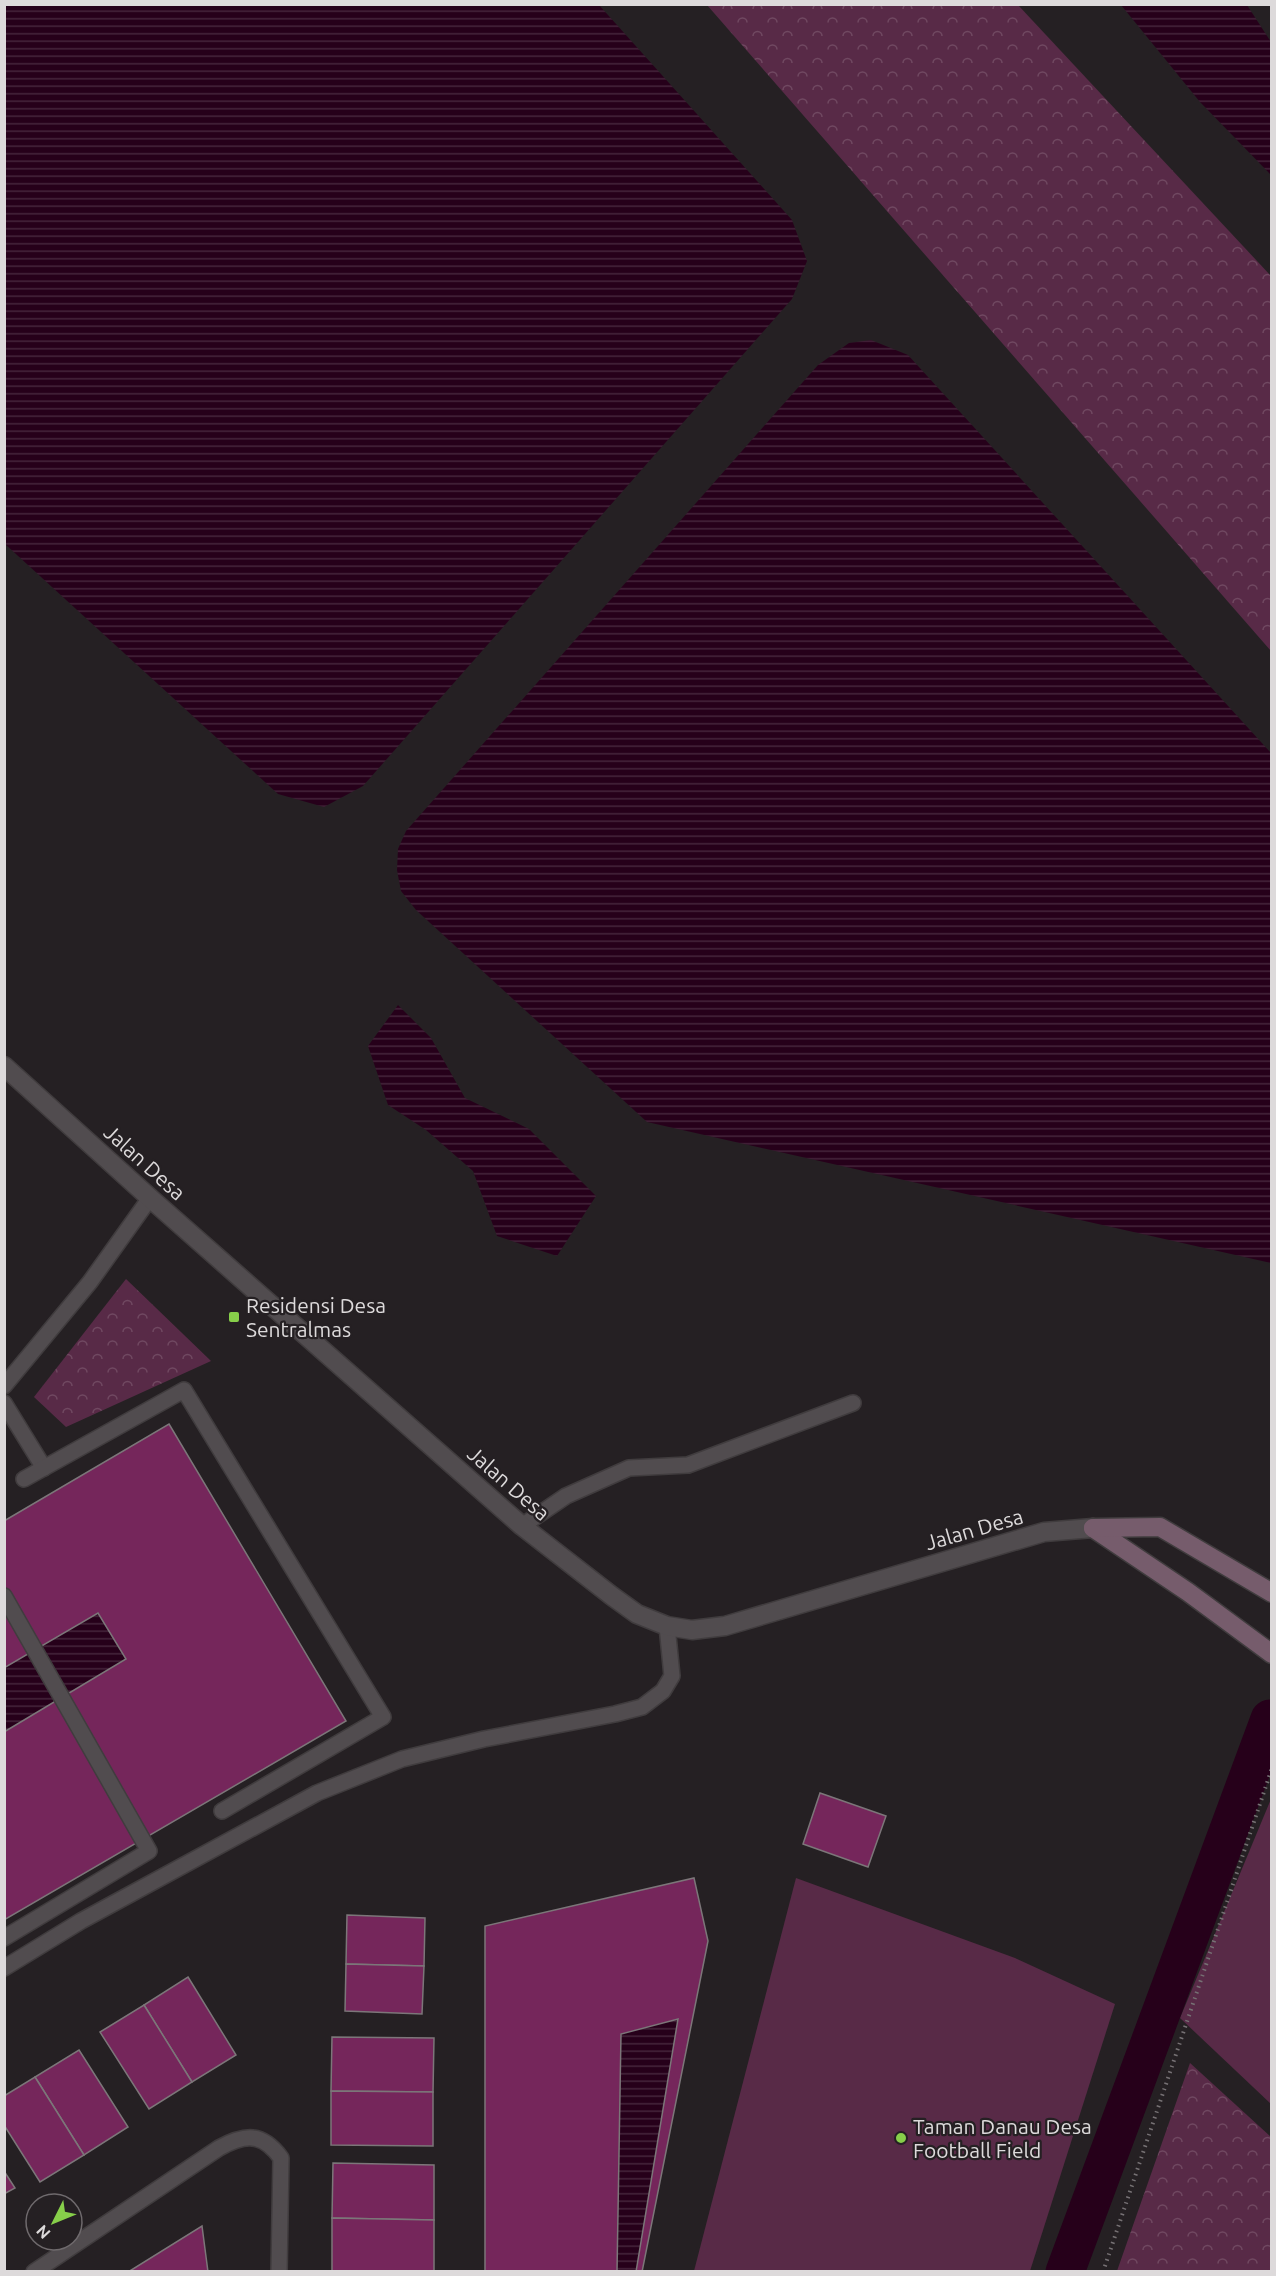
<svg xmlns="http://www.w3.org/2000/svg" width="1276" height="2276" viewBox="0 0 1276 2276" font-family="Ubuntu,sans-serif">
	<style>
		.grass { fill: #582a47 }
		.forest { fill: url(#forest-crowns) }
		.water { fill: url(#water-rules) }
		.lines { fill: none; stroke-linecap: round; stroke-linejoin: round }
		.canal { stroke: #26001a; stroke-width: 39 }
		.building { fill: #75265b; stroke: #7c7679; stroke-width: 1.5 }
		.lane-casing { stroke: #403c3e; stroke-width: 18 }
		.street-casing { stroke: #403c3e; stroke-width: 21 }
		.secondary-casing { stroke: #403c3e; stroke-width: 21 }
		.path { stroke: #767174; stroke-width: 4; stroke-dasharray: 1.5 4.5; stroke-linecap: butt }
		.lane { stroke: #514c4f; stroke-width: 15 }
		.street { stroke: #514c4f; stroke-width: 18 }
		.secondary { stroke: #765c6c; stroke-width: 18 }
		.poi-dot { fill: #87cf4a; stroke: #252023; stroke-width: 2 }
		.labels { text-anchor: middle; dominant-baseline: central; stroke-width: 4.5; stroke-linejoin: round; paint-order: stroke }
		.street-label { font-size: 21px; fill: #dddadb; stroke: #252023 }
		.poi-label { font-size: 21px; fill: #dddadb; stroke: #252023; text-anchor: start }
	</style>
	<defs>
		<pattern id="forest-crowns" width="20" height="18" patternUnits="userSpaceOnUse" patternTransform="scale(1.5)"><rect width="20" height="18" fill="#582a47"/><path d="M2 6a3 3 0 1 1 6 0M12 15a3 3 0 1 1 6 0" fill="none" stroke="#704861"/></pattern>
		<pattern id="water-rules" width="6" height="5" patternUnits="userSpaceOnUse" patternTransform="scale(1.5)"><rect width="6" height="5" fill="#26001a"/><path d="M0 2.5h6" fill="none" stroke="#45253b"/></pattern>
	</defs>
	<rect width="100%" height="100%" fill="#252023"/>
	<g class="grass">
		<path d="M1271,1799v305l-91,-86z"/>
		<path d="M796,1878l219,80 100,46 -85,267h-336z"/>
	</g>
	<g class="forest">
		<path d="M707,5h311l253,271v375z"/>
		<path d="M126,1279l85,82 -145,66 -32,-30z"/>
		<path d="M1190,2063l81,74v134h-154z"/>
	</g>
	<g class="water">
		<path d="M4,5h595l193,215 15,41 -15,38 -429,487 -39,21 -46,-13 -273,-250z"/>
		<path d="M1121,5h126l24,37v133l-71,-73z"/>
		<path d="M871,340l37,15 363,398v510l-624,-141 -231,-212 -15,-19 -4,-21 1,-21 8,-18 412,-466 31,-22z"/>
		<path d="M398,1005l33,33 34,60 64,31 67,67 -39,60 -60,-20 -24,-65 -47,-41 -38,-25 -20,-59z"/>
		<path d="M98,1613l28,46 -121,73 -1,-64z"/>
		<path d="M678,2019l-42,252 -19,1 4,-238z"/>
	</g>
	<g class="lines">
		<path class="canal" d="M1065,2272l205,-553"/>
	</g>
	<g class="building">
		<path d="M169,1424l177,297 -342,199v-188l122,-73 -28,-46 -94,55v-147z"/>
		<path d="M820,1793l66,23 -18,51 -65,-23z"/>
		<path d="M694,1878l14,63 -66,331h-6l42,-253 -57,15 -4,238h-132v-346z"/>
		<path d="M347,1915l78,3 -1,48 -78,-2z"/>
		<path d="M346,1964l78,2 -2,48 -77,-3z"/>
		<path d="M188,1977l48,78 -44,27 -48,-77z"/>
		<path d="M144,2005l48,77 -43,27 -49,-77z"/>
		<path d="M332,2037l102,1 -1,54 -102,-1z"/>
		<path d="M79,2050l49,77 -44,28 -49,-78z"/>
		<path d="M35,2077l49,78 -44,27 -36,-57v-29z"/>
		<path d="M331,2091l102,1v54l-102,-1z"/>
		<path d="M333,2163l101,2v55l-102,-2z"/>
		<path d="M4,2171l11,17 -11,6z"/>
		<path d="M332,2218l102,2v52h-102z"/>
		<path d="M202,2226l6,46h-80z"/>
	</g>
	<g class="lines">
		<defs>
			<g id="lane">
				<path d="M4,1386l86,-104 60,-84"/>
				<path d="M4,1403l40,65"/>
				<path d="M24,1479l160,-89 199,327 -161,94"/>
				<path d="M522,1526l44,-30 63,-28 59,-3 165,-62"/>
				<path d="M4,1596l145,255 -145,87"/>
				<path d="M4,1968l77,-47 236,-128 85,-34 82,-20 131,-25 27,-7 21,-16 9,-15 -5,-50"/>
				<path d="M34,2272l185,-124c26,-14 43,-16 62,10l-2,114"/>
			</g>
			<path id="street" d="M4,1066l146,132 372,328 90,70 25,18 30,12 25,4 33,-4 319,-94 49,-4"/>
			<g id="secondary">
				<path d="M1093,1528l95,64 84,62"/>
				<path d="M1093,1528l67,-1 112,66"/>
			</g>
		</defs>
		<use href="#lane" class="lane-casing"/>
		<use href="#street" class="street-casing"/>
		<use href="#secondary" class="secondary-casing"/>
		<path class="path" d="M1103,2272l169,-504"/>
		<use href="#lane" class="lane"/>
		<use href="#street" class="street"/>
		<use href="#secondary" class="secondary"/>
	</g>
	<g class="poi-dot">
		<rect x="228" y="1311" width="12" height="12" rx="3"/>
		<circle cx="901" cy="2138" r="6"/>
	</g>
	<g class="labels">
		<g class="street-label">
			<text transform="translate(145 1162) rotate(42)">Jalan Desa</text>
			<text transform="translate(509 1483) rotate(41)">Jalan Desa</text>
			<text transform="translate(974 1529) rotate(-16)">Jalan Desa</text>
		</g>
		<g class="poi-label">
			<text x="246" y="1305">Residensi Desa<tspan x="246" dy="24">Sentralmas</tspan></text>
			<text x="913" y="2126">Taman Danau Desa<tspan x="913" dy="24">Football Field</tspan></text>
		</g>
	</g>
	<rect width="1276" height="2276" fill="none" stroke="#dddadb" stroke-width="12"/>
	<g transform="translate(54 2222) rotate(227)"><circle r="28" fill="#252023" stroke="#6f6a6d" stroke-width="1.5"/>
	<path d="M0-4.5L10 22L0 15L-10 22Z" fill="#87cf4a"/>
	<text y="-9" font-size="16" font-weight="bold" text-anchor="middle" fill="#dddadb">N</text>
	</g>
</svg>
